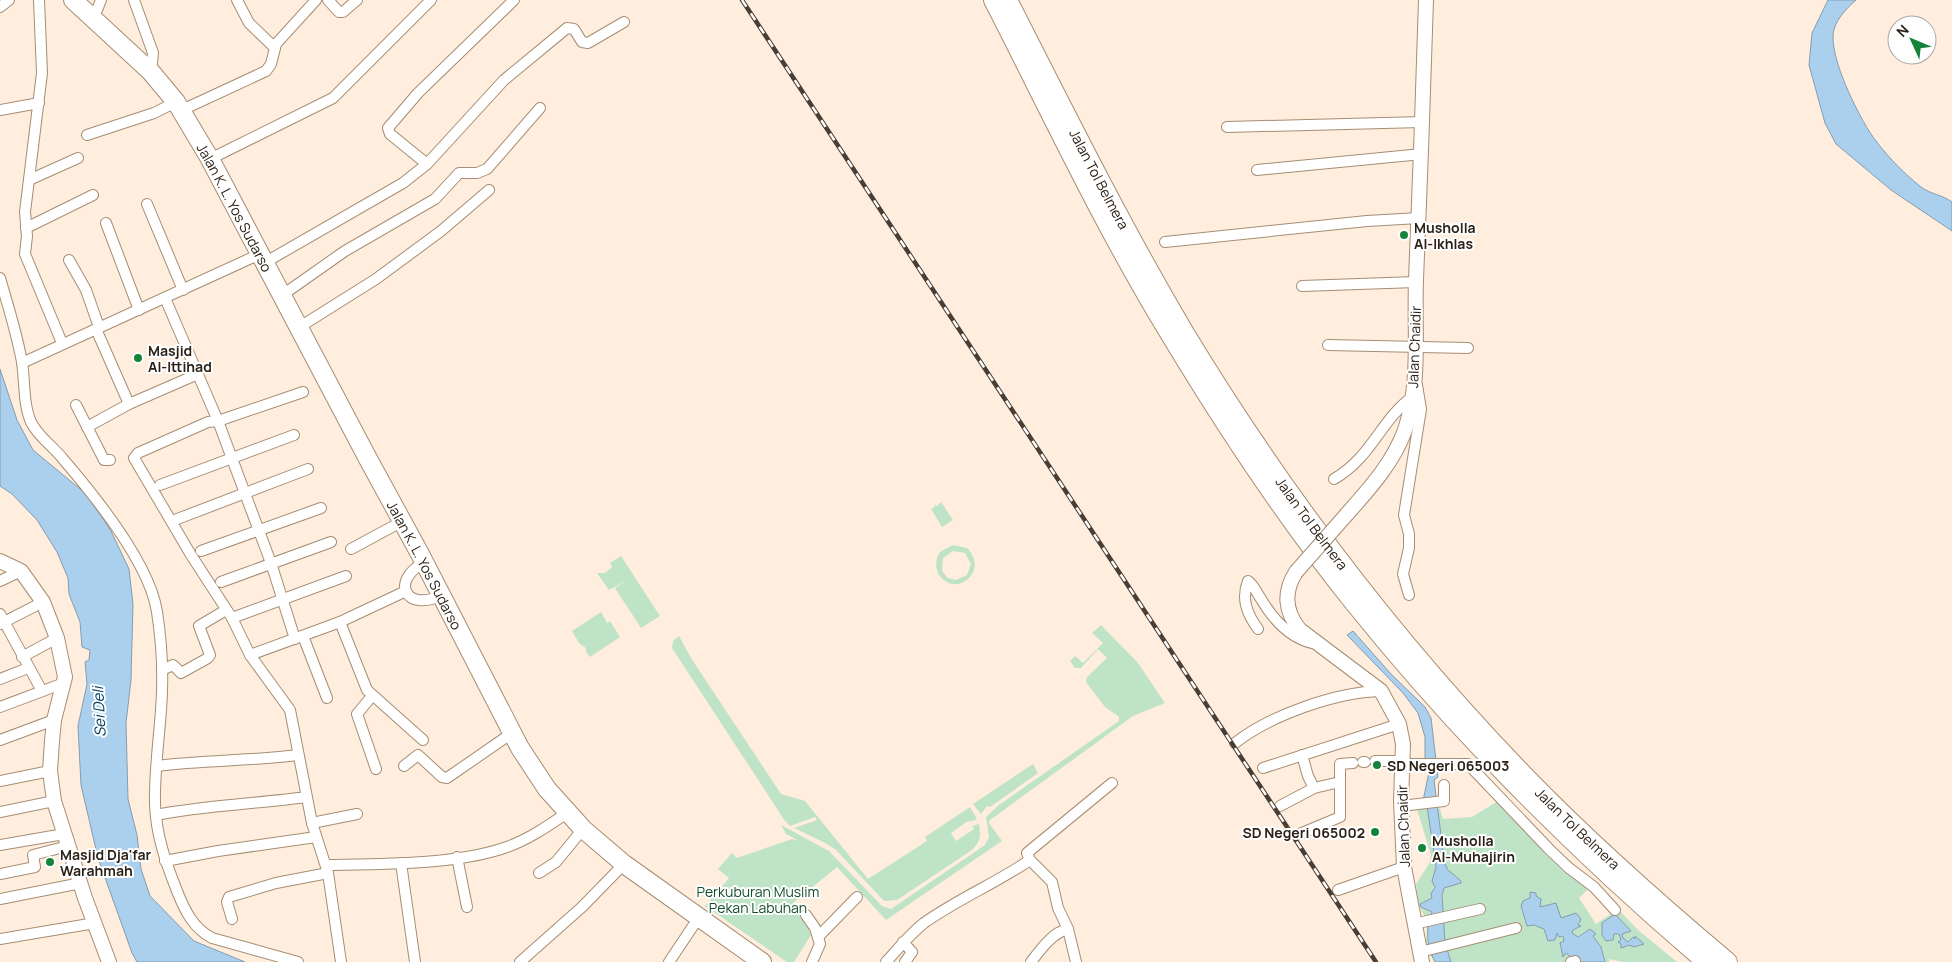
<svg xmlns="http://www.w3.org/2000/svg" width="1952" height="962" viewBox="0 0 1952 962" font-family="Manrope,sans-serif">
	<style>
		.green { fill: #bfe3c6; fill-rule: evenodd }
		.water { fill: #abd0ee; stroke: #859cae }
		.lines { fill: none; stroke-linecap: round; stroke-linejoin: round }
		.street-casing { stroke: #a68d73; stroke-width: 12 }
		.secondary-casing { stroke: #a68d73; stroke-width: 16 }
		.highway-casing { stroke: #a68d73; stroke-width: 20 }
		.street { stroke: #fff; stroke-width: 10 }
		.secondary { stroke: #fff; stroke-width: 14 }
		.highway { stroke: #fff; stroke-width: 18 }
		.rail-casing { stroke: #493e33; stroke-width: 4.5 }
		.rail { stroke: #fefefe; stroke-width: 2.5; stroke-dasharray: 8; stroke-linecap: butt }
		.secondary-bridge-casing { stroke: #a68d73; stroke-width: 16; stroke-linecap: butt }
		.secondary-bridge { stroke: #fff; stroke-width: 14 }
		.poi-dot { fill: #14843b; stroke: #fefefe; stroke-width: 2 }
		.labels { text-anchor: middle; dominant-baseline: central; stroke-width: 4; stroke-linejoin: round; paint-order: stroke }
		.street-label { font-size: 14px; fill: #2b2117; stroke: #fefefe }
		.poi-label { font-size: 14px; font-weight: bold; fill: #2b2117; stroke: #fefefe; text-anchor: start }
		.park-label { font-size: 14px; fill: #134e29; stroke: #fefefe }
		.water-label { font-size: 15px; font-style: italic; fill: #003f65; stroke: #fefefe }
	</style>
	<rect width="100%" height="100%" fill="#fed"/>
	<g class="green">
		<path d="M941,502l12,18 -11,7 -11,-18 4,-2 -1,-3 3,2z"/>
		<path d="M953,545l14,3c13,13 9,30 -8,36 -18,2 -29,-16 -19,-32zM953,551l12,2 6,11 -4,11 -11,5 -8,-2 -6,-7 1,-13z"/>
		<path d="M621,556l39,60 -19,12 -26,-40 12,-8 -18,10 -12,-17h8l7,-6 -2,-4z"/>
		<path d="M601,612l6,11 3,-2 10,16 -30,20 -4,-5v-4l-7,-5 -7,-12z"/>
		<path d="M1101,625l37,38 27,40 -32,13 -143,104 -1,3 13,18 -116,79 -49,-53 -44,36 9,9 9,23 -17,27h-7l-82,-56 24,-28 -11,-9 14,-16 5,5 55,-19 7,2 -13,-7 -5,-9 48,26 53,55 9,3 94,-64 4,-8 -3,-20 13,-12 120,-84v-4l-14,-10 -19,-25 1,-5 20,-19 -9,-9 -17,19h-6l-5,-7 5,-5 8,7 20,-20 -11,-10z"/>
		<path d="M679,636l12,22 90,136 24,7 63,78 59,-38 -2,-4 45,-30 7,12 -7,3 -2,-1 -17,12 5,8 18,-12 -2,-3 7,-2c2,13 2,16 -7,26l-75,50 -13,1 -48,-51 -9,-6 -33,-16 23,-8 -2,-3 -25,9 -5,-5 -113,-173 1,-7z"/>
		<path d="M1033,764l5,9 -48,34 -3,-1 -6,8 -8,-10z"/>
		<path d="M1498,801l92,86 -11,11 17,26 22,-15 20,21 39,32h-54l-14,-3v3h-4l-4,-15 -8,-11 2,-2 -5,-5 -14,8 -4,-4v-3l7,-2 -1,-7 -17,-3 -22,-11 -3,-11 -5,-2 -1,4 -7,3 12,24 9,4 2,7 10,-1 1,-2 8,6 -5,7 4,8 2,-1 8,5 4,-1v5h-127l-6,-18 -3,-49 2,-7 16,-5 -13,-14 -11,-63 4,3 3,10 29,-2zM1615,914l15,16 -8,4 1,4 5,4 8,-4 5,7 -7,2 -13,-6 -2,-7h-5l-3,5z"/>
		<path d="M1427,806c3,21 6,43 9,62 1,11 -5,22 -4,31l-11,8 9,2 3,3c-7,19 -7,32 2,50l-10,-14 2,-17 -2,-13 -6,-13 -3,-21 13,-20 2,-9 -14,-46z"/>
	</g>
	<g class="water">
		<path d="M1828,0h28c-10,9 -22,21 -23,35 -1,27 22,73 36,96 13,20 33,41 52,56 9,7 22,8 31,15v29l-61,-41 -55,-46 -11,-21 -16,-58 3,-32z"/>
		<path d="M0,369l17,51 16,30 52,43 25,36 19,40 4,35 -2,76 -5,43 2,76 9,36 4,34 9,27 44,45 51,21h-108l-5,-9 -34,-95 -17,-73 -3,-59 9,-42 -2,-22 4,-2 1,-10 -8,-3 -2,-25 -11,-28 -1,-16 -11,-26 -20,-32 -25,-26 -12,-8z"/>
		<path d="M1353,631l38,43 34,33 6,11 7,59 -4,3 10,79 3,10 14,12v2l-17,5 -2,7 3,48 6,19h-16c-8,-16 -10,-33 -3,-50l-11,-5 -1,-3 12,-6 -1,-4 4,-7 -3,-6 4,-14 -9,-61 -4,-5 6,-29 -4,-5v-30l-7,-24 -15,-20 -56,-58z"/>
		<path d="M1530,892l6,1v3l5,3 -1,8 16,-4 5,15 15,-5 5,6 -3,6 3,1 -8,4 -1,3 6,4 12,-8 6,5 -3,2 8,11 4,15h-27v-5l-6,1 -6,-5 -3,4 -3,-14 4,-2 -1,-5 -4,1 -2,-4 -2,7 -7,1 -4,-12 -10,-4 -7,1 -6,-20 2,-5 7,-3z"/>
		<path d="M1615,914l16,17 -9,3 1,4 5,4 5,-5 2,2v-3l9,8 -10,3 -5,-2 -8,3v-4l-3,-2 3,-2 -2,-6h-5l-1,6 -7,1 -4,-6v-12z"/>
	</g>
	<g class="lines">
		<defs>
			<g id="street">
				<path d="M39,0l3,73 -17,139 2,24 -2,18 37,89"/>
				<path d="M134,0l19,53 -2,19"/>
				<path d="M237,0l12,23 26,25"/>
				<path d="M328,0l11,12h4l14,-12"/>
				<path d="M0,7l9,-7"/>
				<path d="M97,10l4,-10"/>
				<path d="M0,110l39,-7"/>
				<path d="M182,110l84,-39 5,-7 5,-20 40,-44"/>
				<path d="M1227,127l195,-5"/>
				<path d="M87,135l67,-22 22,-11"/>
				<path d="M210,159l123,-61 98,-98"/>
				<path d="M427,164l-37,-30 -2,-6 30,-35 96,-93"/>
				<path d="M1257,170l165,-16"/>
				<path d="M29,180l49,-22"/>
				<path d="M147,204l36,86"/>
				<path d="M106,223l33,87"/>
				<path d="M26,228l67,-33"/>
				<path d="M1165,242l202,-21 52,-3"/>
				<path d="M69,260l17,30 13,37"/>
				<path d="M264,263l139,-80 24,-19 77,-84 63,-52 7,1 8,13 6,1 36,-21"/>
				<path d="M0,278c8,28 17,56 22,84 3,19 1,42 9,60 7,15 22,24 32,37 31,36 87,105 94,153 4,26 6,52 5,79 -1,37 -8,75 -7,113 1,31 11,59 22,87 8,20 16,37 35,47l86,24"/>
				<path d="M1302,286l114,-4"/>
				<path d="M281,296l64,-45 90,-52 24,-26h18l10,-4 53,-61"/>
				<path d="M165,298l53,123 53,142 24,76"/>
				<path d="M298,328l78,-49 65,-48 48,-41"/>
				<path d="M96,329l33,75"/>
				<path d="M1328,345l140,3"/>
				<path d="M22,363l238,-109"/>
				<path d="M303,392l-85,29 -10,1 -70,31 -4,5 57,97 41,63 18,37 40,55 22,113 16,50 13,89"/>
				<path d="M76,405l28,55h6"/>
				<path d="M87,427l42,-23 69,-30"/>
				<path d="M1334,479c38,-22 46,-58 78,-82"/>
				<path d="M160,485l134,-50"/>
				<path d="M172,521l136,-52"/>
				<path d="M351,549l50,-27"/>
				<path d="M201,551l120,-43"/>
				<path d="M425,562c-36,19 -19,51 17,33"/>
				<path d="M0,581l21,-10"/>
				<path d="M221,582l110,-40"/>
				<path d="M1409,595l-6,-21 6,-26v-14l-5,-19 17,-106 -4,-24"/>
				<path d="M0,614l42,77"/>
				<path d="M232,618l114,-42"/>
				<path d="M340,622l27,68 56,50"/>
				<path d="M0,624l43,-22"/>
				<path d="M1258,629c-11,-15 -17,-30 -10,-48 5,3 9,12 13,18 13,22 30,41 56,45"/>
				<path d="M303,636l24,62"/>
				<path d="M250,655l90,-33 66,-31"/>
				<path d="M22,657l35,-19"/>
				<path d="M162,670l11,-5 8,8 27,-15 2,-3 -11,-29 27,-16"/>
				<path d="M0,679l28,-11"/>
				<path d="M372,696l-15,18 19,55"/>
				<path d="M0,707l64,-24"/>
				<path d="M0,740l54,-20"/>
				<path d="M1235,743c36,-28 101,-51 146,-52"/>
				<path d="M1302,755l6,21 6,12"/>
				<path d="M1375,761h28"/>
				<path d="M1363,762h2"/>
				<path d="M1402,764h66l81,85 20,19 25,19 21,23"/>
				<path d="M157,766c47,-6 95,-5 141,-11"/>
				<path d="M404,766l14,-11 24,22 5,1 65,-45"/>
				<path d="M1263,768l136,-44"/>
				<path d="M0,781l50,-10"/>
				<path d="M1280,806l34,-18 26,-6"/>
				<path d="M1401,806l43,-5v-16"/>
				<path d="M0,812l54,-11"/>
				<path d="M156,815c50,-10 100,-11 150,-18"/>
				<path d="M312,823l45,-9"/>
				<path d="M1297,835l43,-18v-53l13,-1"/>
				<path d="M0,845l64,-11"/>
				<path d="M457,857l10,50"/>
				<path d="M165,861l53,-10 98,-14"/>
				<path d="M401,863l14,99"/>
				<path d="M326,865c53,-1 128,0 178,-17 22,-7 44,-22 63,-35"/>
				<path d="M539,873l17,-11 27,-33"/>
				<path d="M0,874l35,-7 -2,-12 35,-9"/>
				<path d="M1338,890l66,-23"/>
				<path d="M0,899l81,-16"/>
				<path d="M806,915l9,13 5,16 -8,18"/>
				<path d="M232,919l-5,-17 2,-5 47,-14 52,-10"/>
				<path d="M1414,924l66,-15"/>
				<path d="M818,937l39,-40"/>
				<path d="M0,939l95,-16"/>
				<path d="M903,942l9,10 -7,10"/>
				<path d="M1420,952l96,-24"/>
				<path d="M520,962l62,-55 42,-43"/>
				<path d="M669,962l30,-45"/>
				<path d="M886,962c12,-13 24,-28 38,-39 34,-24 72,-40 106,-63"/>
				<path d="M1031,962c9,-12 22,-30 37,-33"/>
				<path d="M1076,962l-8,-33 -10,-21 -6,-26 -22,-22 -3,-7 85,-70"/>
				<path d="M1571,962l4,-1"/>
			</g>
			<g id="secondary">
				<path d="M1347,514c23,-26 46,-51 58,-84 16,-48 9,-100 11,-150 4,-93 7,-187 10,-280"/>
				<path d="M0,561l21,10 22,31 14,36 8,39 -11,43 -2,21 -2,30 4,30 31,97 24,64"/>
				<path d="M1296,572c-13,20 -11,40 4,58l81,61 18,33 4,20 -2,57 3,66 18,95"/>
			</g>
			<g id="highway">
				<path id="s1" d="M73,0l78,72 25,30 34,57 157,298 53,97 100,194 27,41 36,40 41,35 138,98"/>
				<path d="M993,0c58,113 112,229 179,338 55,91 115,182 182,265 105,131 224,250 352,359"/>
				<path id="s2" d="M1008,0c57,112 113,225 177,333 97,160 211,310 341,444 63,65 132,126 202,185"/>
			</g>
		</defs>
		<use href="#street" class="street-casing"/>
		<use href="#secondary" class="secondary-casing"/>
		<use href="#highway" class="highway-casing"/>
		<use href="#street" class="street"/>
		<use href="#secondary" class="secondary"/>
		<use href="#highway" class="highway"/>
		<defs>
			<path id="rail" d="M742,0l634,962"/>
		</defs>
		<use href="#rail" class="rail-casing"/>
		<use href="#rail" class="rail"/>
		<defs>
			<path id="secondary-bridge" d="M1296,572l51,-58"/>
		</defs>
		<use href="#secondary-bridge" class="secondary-bridge-casing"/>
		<use href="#secondary-bridge" class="secondary-bridge"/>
	</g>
	<g class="poi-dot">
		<circle cx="1404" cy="235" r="5"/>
		<circle cx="138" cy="358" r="5"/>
		<circle cx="1377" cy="765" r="5"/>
		<circle cx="1375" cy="832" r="5"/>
		<circle cx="1422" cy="848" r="5"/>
		<circle cx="50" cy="862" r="5"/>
	</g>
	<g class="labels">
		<g class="street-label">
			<text stroke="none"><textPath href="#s2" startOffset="201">Jalan Tol Belmera</textPath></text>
			<text stroke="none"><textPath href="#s1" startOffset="266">Jalan K. L. Yos Sudarso</textPath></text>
			<text transform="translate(1414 347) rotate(-88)">Jalan Chaidir</text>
			<text stroke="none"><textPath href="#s2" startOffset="606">Jalan Tol Belmera</textPath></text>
			<text stroke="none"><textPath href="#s1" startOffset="671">Jalan K. L. Yos Sudarso</textPath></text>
			<text transform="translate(1403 826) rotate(-92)">Jalan Chaidir</text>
			<text stroke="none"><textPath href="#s2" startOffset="1011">Jalan Tol Belmera</textPath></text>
		</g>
		<g class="poi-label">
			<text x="1414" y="227">Musholla<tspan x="1414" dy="16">Al-Ikhlas</tspan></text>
			<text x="148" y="350">Masjid<tspan x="148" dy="16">Al-Ittihad</tspan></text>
			<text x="1387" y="765">SD Negeri 065003</text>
			<text x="1365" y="832" text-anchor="end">SD Negeri 065002</text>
			<text x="1432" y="840">Musholla<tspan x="1432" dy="16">Al-Muhajirin</tspan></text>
			<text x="60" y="854">Masjid Dja'far<tspan x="60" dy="16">Warahmah</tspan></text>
		</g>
		<g class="park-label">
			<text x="758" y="891">Perkuburan Muslim<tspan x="758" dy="16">Pekan Labuhan</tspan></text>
		</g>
		<g class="water-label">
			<text transform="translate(99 712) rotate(-93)">Sei Deli</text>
		</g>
	</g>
	<g transform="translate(1912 40) rotate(314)"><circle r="24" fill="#fefefe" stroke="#aaa6a2"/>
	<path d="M0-4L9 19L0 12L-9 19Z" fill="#14843b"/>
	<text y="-8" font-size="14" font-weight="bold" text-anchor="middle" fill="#2b2117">N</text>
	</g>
</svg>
